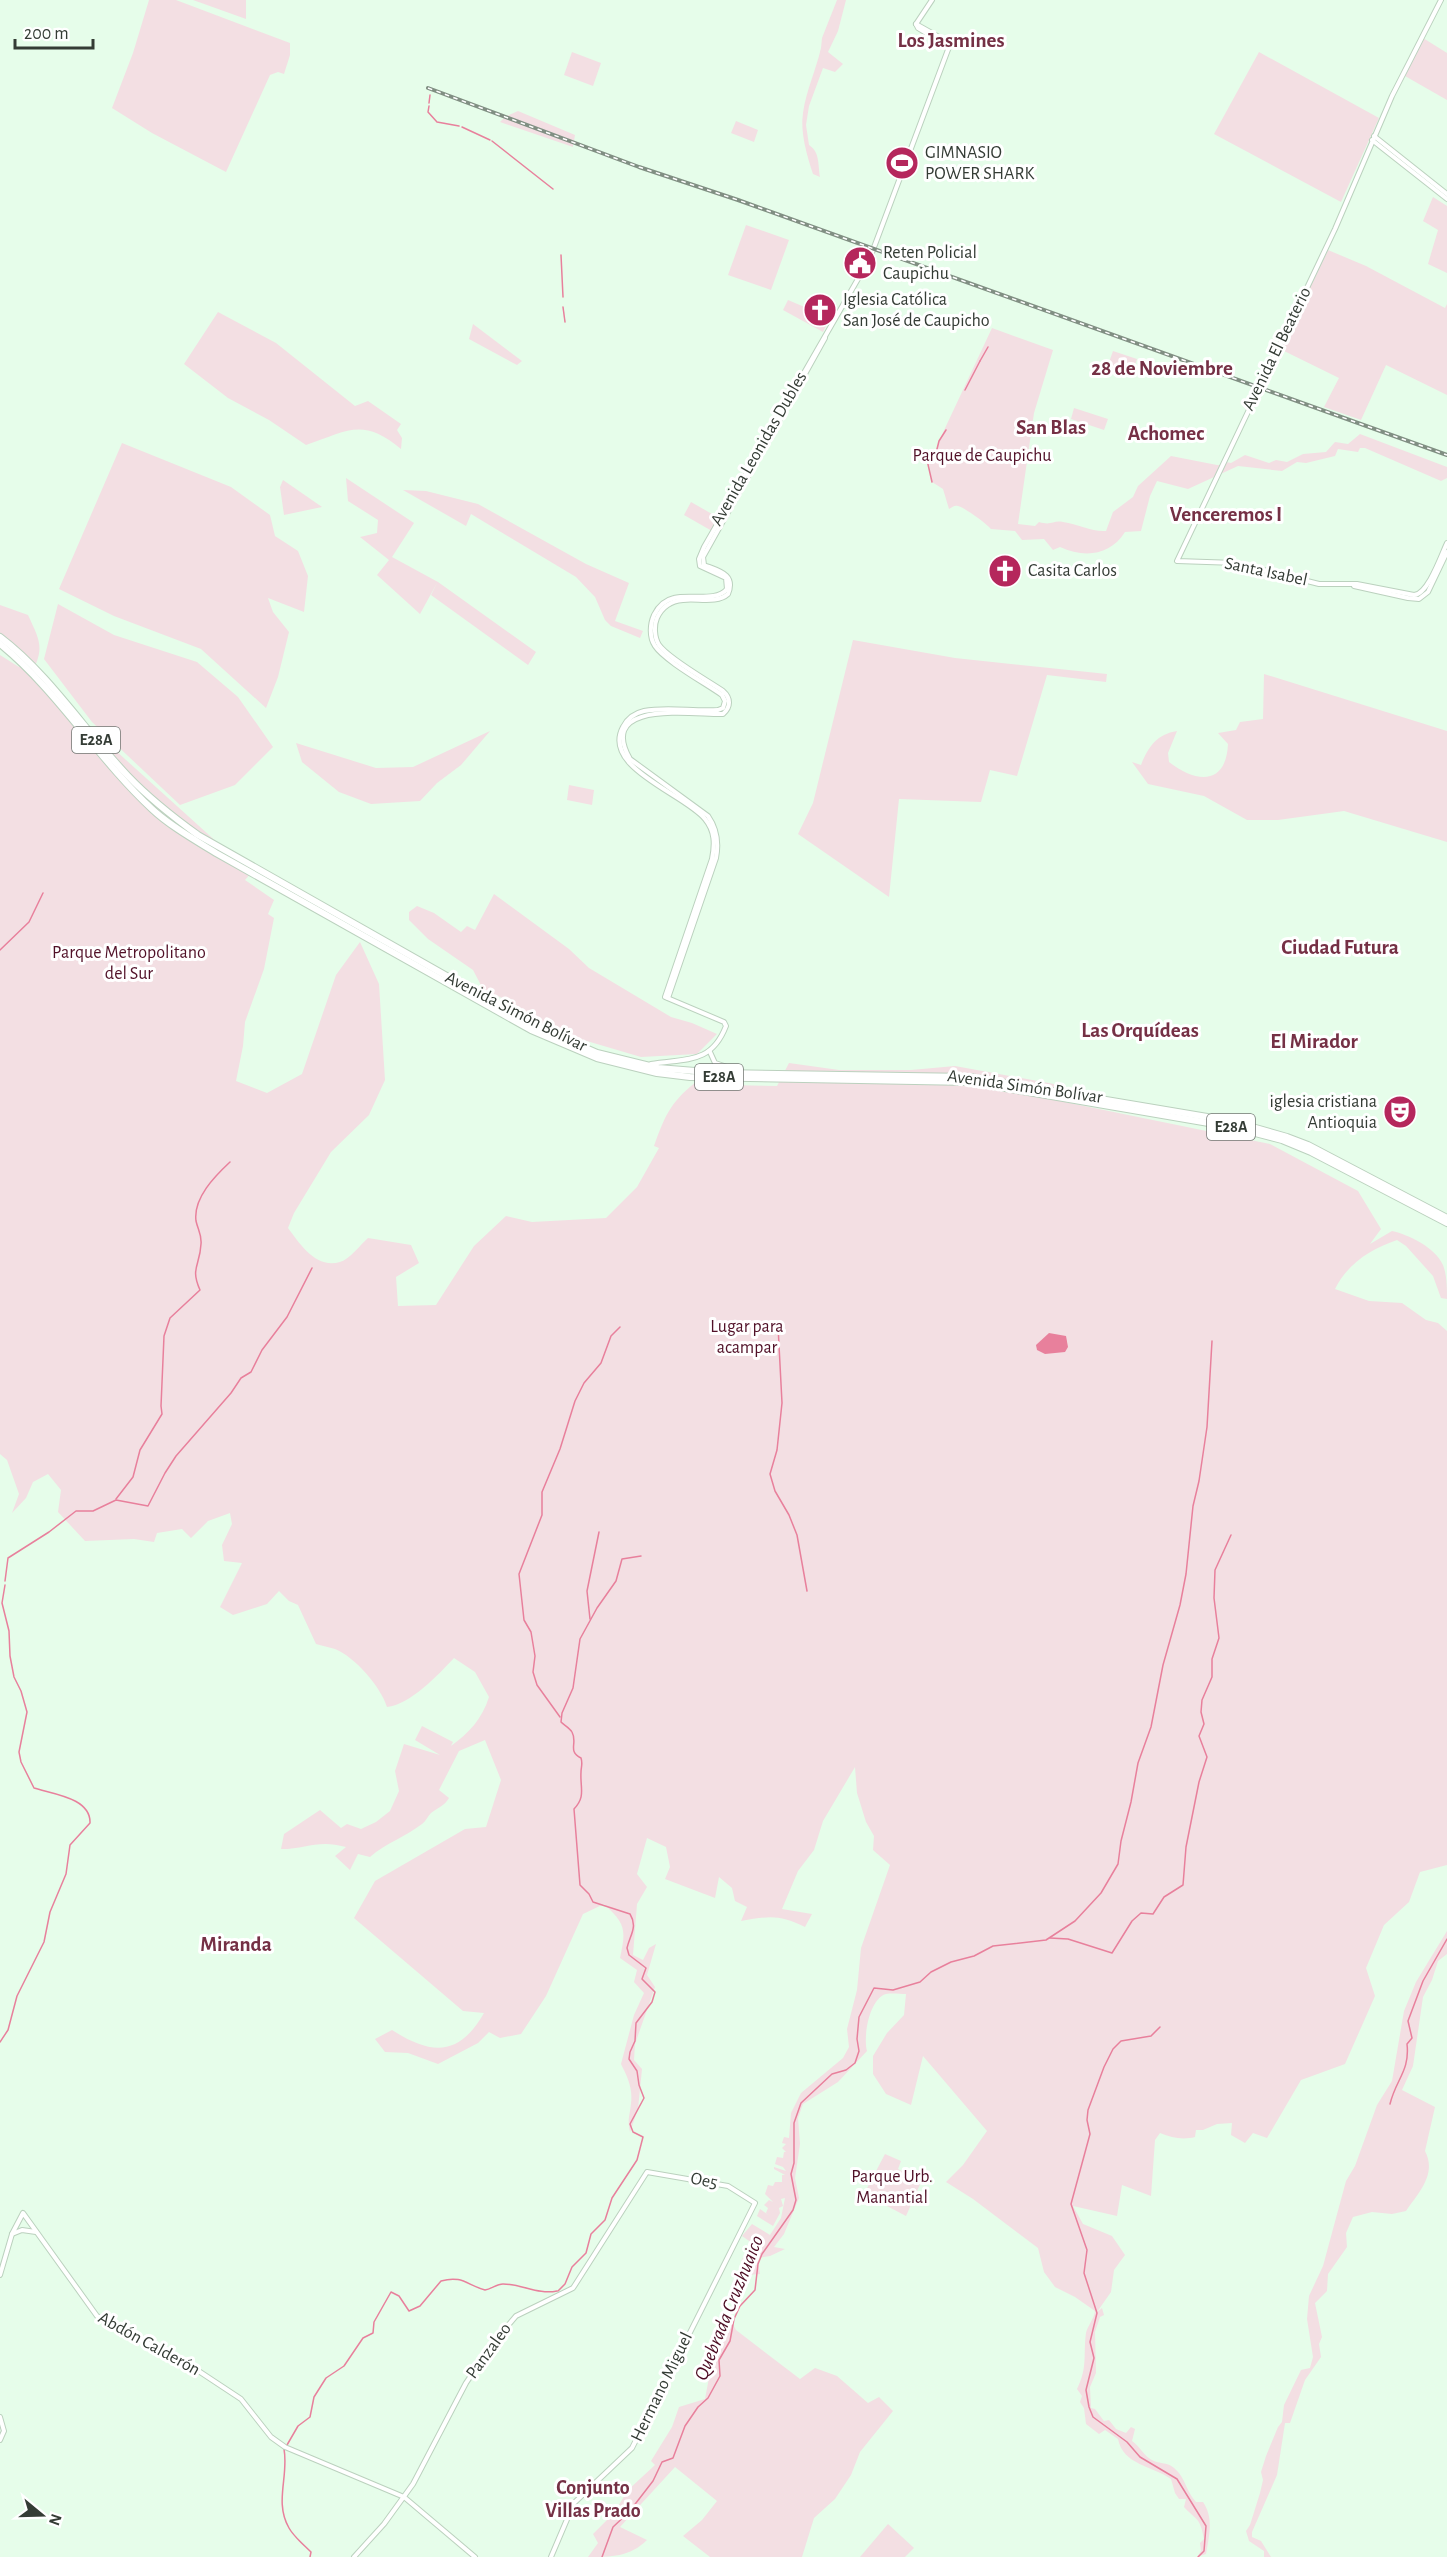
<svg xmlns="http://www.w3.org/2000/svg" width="1447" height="2557" viewBox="0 0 1447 2557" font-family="'Alegreya Sans',sans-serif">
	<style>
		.green { fill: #f3dfe3 }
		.water { fill: #e8809c }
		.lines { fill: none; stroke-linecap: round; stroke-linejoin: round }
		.stream { stroke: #e8809c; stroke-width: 1.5 }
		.secondary-casing { stroke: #bbd1be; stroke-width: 6 }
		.highway-casing { stroke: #bbd1be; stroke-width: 8 }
		.secondary { stroke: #fff; stroke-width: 4 }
		.highway { stroke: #fff; stroke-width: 6 }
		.rail-casing { stroke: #818f83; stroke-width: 4 }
		.rail { stroke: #fff; stroke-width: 1.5; stroke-dasharray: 4.5; stroke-linecap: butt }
		.labels { text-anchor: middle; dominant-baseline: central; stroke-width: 6; stroke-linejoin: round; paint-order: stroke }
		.shield { fill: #fff; stroke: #717672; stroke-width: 1.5 }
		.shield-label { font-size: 16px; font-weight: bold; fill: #343c35 }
		.poi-label { font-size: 18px; fill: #343c35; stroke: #fff; text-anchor: start }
		.street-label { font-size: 18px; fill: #343c35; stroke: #fff }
		.park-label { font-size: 18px; fill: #511128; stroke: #fff }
		.water-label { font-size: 20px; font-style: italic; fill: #4d0d24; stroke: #fff }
		.neighbourhood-label { font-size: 20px; font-weight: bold; fill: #753045; stroke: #fff }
		.quarter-label { font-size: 21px; font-weight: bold; fill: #753045; stroke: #fff }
	</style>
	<rect width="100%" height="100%" fill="#e6fdea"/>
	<g class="green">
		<path d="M149,0h27l114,43v12l-6,19 -6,-2 -8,3 -44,97 -74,-39 -40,-25 21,-55z"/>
		<path d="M193,0h53v19z"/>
		<path d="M837,0h9l-8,31 -10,21 15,12 -8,8 -12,-4 -14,38 -3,19 3,20c11,7 9,20 11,32l-7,-3c-6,-18 -13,-42 -10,-61 3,-22 13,-43 18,-65l1,-10z"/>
		<path d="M1423,38l24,15v47l-42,-24z"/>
		<path d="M572,52l29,11 -8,23 -29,-11z"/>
		<path d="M1259,52l120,66 -38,84 -127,-68z"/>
		<path d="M518,111l57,24 -1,6 -67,-25z"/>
		<path d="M504,118l69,26v3l-73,-25z"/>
		<path d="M736,121l22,9 -4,12 -23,-9z"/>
		<path d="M1433,197l14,9v67l-19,-9 10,-34 -15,-9z"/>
		<path d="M746,225l43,15 -18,50 -43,-15z"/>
		<path d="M1328,250l38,16 79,42 2,-4v91l-61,-30 -25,55 -37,-13 15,-29 -59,-29z"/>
		<path d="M788,300l33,14 5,12 -3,6 -40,-22z"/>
		<path d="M218,312l58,31 79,63 13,-5 33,23 -4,6 5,8 -1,11c-39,-32 -53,-18 -95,-4l-37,-25 -41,-22 -44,-34z"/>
		<path d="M473,324l49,37 -5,4 -48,-26z"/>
		<path d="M992,328l61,22 -19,63 -16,111 17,2 4,-4c13,4 14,-2 24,0 15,2 29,10 43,9l7,-19 20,-15 5,-11 33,-30 46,9h7l2,-3 5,1 14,-8 24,8 7,-3 11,2 16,-8 23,-2 9,-10 13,2 12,-10 87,33v11l-6,3 -76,-33h-5l-2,4 -20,-3 -3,7 -29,7 -9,-1 -15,9 -44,-5 -50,23 -31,-8 -7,15 -9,35 -16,1c-15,24 -41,26 -65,15l-7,3 -9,-11 -22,1 -7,-9 -24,-2c-4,-5 -27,-22 -33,-23 -4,-1 -5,1 -9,3l-6,-20 -11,-7 -4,-25 9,-8 2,-8z"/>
		<path d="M1113,351l24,8 -6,18 -24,-9z"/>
		<path d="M1074,408l34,11 -4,11 -33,-11z"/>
		<path d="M122,443l109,44 39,28 5,21 23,15 10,25 -4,36 -36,-14 5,14 16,20 -11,45 -12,31 -65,-59 -87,-33 -55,-27z"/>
		<path d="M346,478l68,45 -22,34 46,25 98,70 -8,13 -97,-70 6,-12 -17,31 -43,-39 12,-15 -29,-23 17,-4 1,-13 -30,-19z"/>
		<path d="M283,480l39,27 -38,8 -4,-28z"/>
		<path d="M403,490l23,1 52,13 108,60 43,19 -14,38 28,10 -3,7 -29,-12 -6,-6 -10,-23 -19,-20 -105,-63 -5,12z"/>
		<path d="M691,502l28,16 -7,13 -28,-16z"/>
		<path d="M58,604l56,31 83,27 41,35 35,50 -38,38 -55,20 -88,-83 -48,-63z"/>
		<path d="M0,605l28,10c12,26 17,33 3,59l220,199 -6,7 29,20 -6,14 6,4 -10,51 -19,53 -2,24 -7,35 31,12 35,-19 34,-99 24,-33 19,42 6,96 -16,35 -38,37 -37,61 -6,15c12,16 28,41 52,34 10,-3 20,-17 28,-24l43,7 8,18 -23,14 2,29 38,-1 38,-59 32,-30 26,6 74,-4 31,-31 22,-39 -5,-2c12,-33 17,-45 46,-67l18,2 8,4 51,1 12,-23 50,7h72l44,-4 99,18 1,16 215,44 88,47 23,38 -11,15 22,-13c17,4 43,16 51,34 4,10 4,24 4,34l-6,-1 -8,-22 -27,-30 -9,-6c-26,9 -49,23 -62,49l34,12 33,2 24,17 12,3 9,8v534l-27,7 -11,30 -25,23 -18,43 9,28 -30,68 -44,16 -34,58 -14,-5 -8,10 -14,-8 1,-12 -15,1 -14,6h-7l-1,7c-12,3 -23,1 -35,-4l-5,7 -4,56 -29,-11 -5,31 -44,-10 10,18 29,12 13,19 -11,15 -3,22 -14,20 5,-4 2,7 -4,2 -5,15 1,41 -6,14 1,21 4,1 9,12 5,-1 7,9 10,4 5,-6 4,2 -3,12c8,5 12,16 22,20 11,4 15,0 25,12 7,9 8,19 17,29h7c11,16 6,34 3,52l-9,3 4,-6 -1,-8 4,-4c-4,-22 -7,-18 -20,-32l2,-8h-7l-4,-6 -4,-14c-18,-13 -48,-14 -53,-40l-13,-9 -6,4 -13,-10 -2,-16 -4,-6 2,-6 -5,-7c11,-22 6,-34 9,-56 2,-8 8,-14 9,-22l-20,-14 -20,-10 -11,-15 -6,-24 -65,-49 -27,-17 17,-17 24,-34 -64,-75 -12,49 -25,-11 -13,-20v-18l14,-23 17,-18 2,-21c-6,0 -14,-1 -20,0 -17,5 -23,43 -19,57l-29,31 -35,22 -5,14 2,26 -5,34 4,20 -15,36 -10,13 11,2 -15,7 -13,2 3,16 -12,1 -7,-14 11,-18 -10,-7 10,-12 18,11 11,-17 4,-20 -4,1 2,7 -4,2 1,5 -7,13 -16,-10 3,-7 10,7 -4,-3 2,-5 -4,-3 5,-5 4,2 -8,-8 3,-9 5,1 2,-4h7v-7h3l-11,-6v-2l12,4 -3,-4 -8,-3 2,-7 6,1 1,-6h2l-4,-4 4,-4 -4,-1 2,-6 5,1 2,-25 10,-20 42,-35 6,-11 -2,-18 10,-39 4,-42 29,-83 -17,-15 1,-14 -8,-14 -9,-29 -2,-26 -32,54 -9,29 -16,21 -16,38 30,5 -7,13c-26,-13 -36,-11 -64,-6l6,-14 -12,-6 -3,-13 -13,-11 -4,21 -50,-19 5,-12 -4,-20 -19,-9 -10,36 10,13 -10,17 -4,51 10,5 6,-12 7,-4 -9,31 8,12 -20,57 -1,16 8,9 -4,40 -8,23c-3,-14 0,-16 1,-29 2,-15 -4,-27 -10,-39l13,-49 10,-22 -10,-11 3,-12 -17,-12c6,-28 6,-34 -16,-54l-21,10 -37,82 -25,38 -21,4 -11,-6 -11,11 -40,21 -30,-11 -23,-1 -10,-13 17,-9c39,25 67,27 92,-17l-21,-2 -109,-93 21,-37 90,-52 21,-2 15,-47 -16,-40 -26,11 -20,39 10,8c-5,8 -10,9 -18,15 -3,3 -5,8 -9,11 -17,13 -36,19 -52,33l-12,-3 -8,16 -15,-14 11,-9c-28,-8 -39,2 -65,2l3,-15 36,-24 21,18 6,-4 14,5 15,-7 14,-11 9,-20 -4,-20 9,-27 36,11 -25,-15 7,-14 31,16 -2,4c18,-13 31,-27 38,-49l-14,-25 -21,-14c-15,16 -44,47 -67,49 -6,-20 -32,-50 -52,-58 -6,-2 -13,-3 -19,-5l-18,-39 -9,-4 -10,-10 -12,13 -34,11 -13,-8 22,-44 -18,-2 -2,-16 10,-21 -2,-11 -22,8 -17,17 -9,-9 -25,4 -3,9 -20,-3 -49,2 -27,-29 3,-22 -13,-16 -15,8 -7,16 -14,15 7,-19 -12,-34 -7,-6v-799l19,12 4,-3 -23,-21z"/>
		<path d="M853,640l102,18 152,16 -1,8 -59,-7 -30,101 -27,-6 -9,32 -82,-3 -10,98 -91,-63 15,-31z"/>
		<path d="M1264,674l183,57v111l-103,-31 -66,9h-31l-43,-24 -56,-12 -16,-22 9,3c7,-18 16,-31 36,-34l-9,22 1,9c27,21 57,24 59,-18l-10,-11 18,-3 4,-8 23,-3z"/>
		<path d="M490,731l-29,34 -24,18 -17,18 -49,3 -32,-12 -37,-30 -6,-19 80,25 37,-1z"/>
		<path d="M569,785l25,5 -2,15 -25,-5z"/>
		<path d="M494,894l75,55 20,19 82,49 21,6 25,11 -20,20 -56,3 -78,-23 -24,-11 -39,-26 -16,-6 -11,-21 -45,-31 -19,-19v-8l8,-6 17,7 27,19 6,-6 8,4z"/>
		<path d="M1447,1931v23l-9,7 -6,19 -9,17 -10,69 -11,24 33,17 -10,44c12,23 -6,41 -19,60l-14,3 -20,-2 -19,5 -7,16 1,14 -19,27 -1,17 -12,12 7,34 -3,7 2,13 -16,23 -15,43h-5l-8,52 -25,57v5l9,4 10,16h-7v-6l-15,-10 -3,-10 4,-6 10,-32 3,-13 -2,-8 5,-16 12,-29 4,-5 2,-17 17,-35 9,-2 3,-11 -6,-38 2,-23 14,-30 23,-85 9,-15 22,-61 15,-24 12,-70 12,-29z"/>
		<path d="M885,2154l16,7 -3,8 23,13 -15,34 -42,-22z"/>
		<path d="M728,2316l8,14 64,49 15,-11 22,8 31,27 11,-6 14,14 -33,41 -9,23 -16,24 -21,19 -12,39h-92l-27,-21 19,-16 15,-19 -42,-34 -55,60 27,13c-17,17 -36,17 -59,17l10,-14 -5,-9 21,-21 14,-23 27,-25 -4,-4 21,-34 7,-20 26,-8 11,-59z"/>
		<path d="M888,2524l26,24 -9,9h-45z"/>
	</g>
	<path class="water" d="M1049,1333l17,3 2,11 -3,5 -20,2 -8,-4 -1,-5z"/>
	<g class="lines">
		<g class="stream">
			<path d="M429,103l1,-8"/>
			<path d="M429,106l-1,6 9,10 22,4"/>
			<path d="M462,127l28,13"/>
			<path d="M492,141l61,48"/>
			<path d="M561,255l2,42"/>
			<path d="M563,307l2,15"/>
			<path d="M980,361l8,-14"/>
			<path d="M965,390l15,-29"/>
			<path d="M932,482l-5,-22 10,-11 2,-8 7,-11"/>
			<path d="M0,950l29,-28 14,-29"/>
			<path d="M778,1326l4,77 -5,47 -7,24 5,17 14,24 8,20 10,56"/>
			<path d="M116,1499l17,-22 7,-27 22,-36 -1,-8 3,-70 6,-18 30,-28c-10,-22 0,-24 1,-46 1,-9 -3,-14 -5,-23 -3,-23 19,-45 34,-59"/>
			<path d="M5,1581l3,-23 41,-26 27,-21h17l23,-11 32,6 17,-33 11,-17 55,-63 10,-15 10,-6 11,-22 25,-33 25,-49"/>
			<path d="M590,1619l-3,-28 12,-59"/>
			<path d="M560,1717l-23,-32 -4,-13 2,-16 -4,-24 -7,-12 -5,-46 23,-59v-23l18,-43 15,-48 9,-18 17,-20 10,-27 9,-9"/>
			<path d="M1050,1938l18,1 44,14 20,-32 9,-8 12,1 11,-17 19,-12 3,-38 13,-65 8,-25 -8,-21 5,-12 -3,-12 1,-12 10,-23v-18l7,-21 -5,-40 1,-28 16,-35"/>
			<path d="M1160,2027l-9,9 -30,5 -8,8 -9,18 -16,43 -1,10 3,14 -19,70 16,46 -3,23 13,40 -7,29 4,16 -8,32 3,17 4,10 34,25 13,15 37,22 29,47 -2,25 -6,6"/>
			<path d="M0,2042l8,-12 9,-34 27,-54 6,-30 16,-38 4,-29 20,-22c1,-25 -37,-29 -56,-35l-13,-26 -2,-10 8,-40 -6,-21 -7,-14 -4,-21 -1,-25 -7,-28 3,-18"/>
			<path d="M1390,2104c6,-25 20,-33 17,-60l5,-6 -4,-17 15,-40 24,-42"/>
			<path d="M558,2291l7,-7 7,-17 14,-14 5,-19 14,-14 7,-22 25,-38 6,-23 -10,-5 -3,-8 14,-26 -5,-13 -2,-14 -8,-12 1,-7 5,-11 1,-18 16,-21 3,-10 -13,-13 4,-11 -17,-13 -2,-7c3,-13 11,-21 3,-34l-37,-12 -4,-8 -9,-9 -6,-76c12,-13 6,-20 7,-37 0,-5 2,-8 0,-14 -14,-7 -3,-15 -9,-26 -2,-4 -8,-7 -11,-10l1,-9 11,-25 7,-49 17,-31 19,-27 6,-22 19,-3"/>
			<path d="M287,2445l11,-19 12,-9 4,-20 12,-19 18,-12 19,-28 10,-5 1,-11 17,-30 8,4 10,15 11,-5 21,-25c21,-6 26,4 44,9 6,-1 12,-6 18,-6 19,0 35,11 54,7"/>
			<path d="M284,2449c5,27 -10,53 5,79 5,9 15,17 22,24l-1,5"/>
			<path d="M602,2557l11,-30 16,-15 24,-31 9,-19 11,-4 12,-32 13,-19 10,-9 12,-22 -1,-16 11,-19 4,-22 6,-13 15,-16 3,-26 4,-10 31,-44 3,-10 -5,-26 3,-11v-40l7,-20 31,-29 14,-4 9,-7 4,-12 -2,-12 2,-22 15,-29 19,2 27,-8 11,-10 20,-10 23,-6 19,-10 53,-6 29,-19 26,-28 17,-29 3,-23 10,-39 7,-39 13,-36 12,-62 17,-60 6,-31 7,-68 6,-25 8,-54 5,-86"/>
		</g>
		<defs>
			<g id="secondary">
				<path d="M1441,0l-49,96 -57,133 -158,332 59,2 83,21h38l57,11c14,-1 27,-39 33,-52"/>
				<path d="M916,24l32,18 1,5"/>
				<path d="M916,24l2,4 31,19"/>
				<path d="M916,24l16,-24"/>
				<path d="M1374,136l73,58"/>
				<path d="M1372,140l75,59"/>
				<path d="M1354,586l54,12 11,1 9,-7 19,-40"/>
				<path d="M668,998l48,-140c3,-15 1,-29 -8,-42l-78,-57c-34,-60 64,-44 93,-45 8,-7 8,-16 0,-23 -16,-11 -54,-32 -64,-46 -5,-8 -5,-20 -2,-27 5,-11 14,-17 26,-18 14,-2 34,4 45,-6 8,-20 -9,-23 -24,-29l-1,-8 122,-219"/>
				<path d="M710,1052l5,11 24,8"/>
				<path d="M651,1064c34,-6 60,1 75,-38l-2,-4 -59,-25 47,-138c3,-15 3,-28 -7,-40 -20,-25 -104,-51 -82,-92 4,-8 12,-14 21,-16 24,-5 50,1 74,-1l5,-2 2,-7 -3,-6c-17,-12 -57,-34 -67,-49 -6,-9 -5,-22 -1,-31 4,-8 11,-15 20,-17 15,-4 43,4 53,-9l-1,-11 -26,-12 -1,-7 5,-12 166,-289 79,-211"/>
				<path d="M12,2234l10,-4 14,2"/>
				<path d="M0,2275l12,-41 11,-21 74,103 91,48 53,35 30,38 14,10 119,50 71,60"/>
				<path d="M0,2417l4,14 -4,9"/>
				<path d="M354,2557l30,-33 29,-40 53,-101 27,-40 23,-27 57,-28 74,-116 81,14 27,17 -123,245 -58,55 -23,54"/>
			</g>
			<g id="highway">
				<path d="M0,637c50,38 85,94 128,139 21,22 45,41 70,59l335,190 64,28 61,15 62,5 250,4 261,44 56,16 21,8 139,73"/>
				<path d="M0,644c58,47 97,114 152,165 18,17 43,31 64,44l315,177 66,28 60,15 33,4 280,5 262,45 50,13 29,12 136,71"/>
			</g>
		</defs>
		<use href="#secondary" class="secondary-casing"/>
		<use href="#highway" class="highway-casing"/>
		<use href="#secondary" class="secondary"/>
		<use href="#highway" class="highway"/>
		<defs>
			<path id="rail" d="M428,88l211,79 99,33 709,255"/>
		</defs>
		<use href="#rail" class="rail-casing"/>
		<use href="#rail" class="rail"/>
	</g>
	<defs>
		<symbol id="stadium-disc" viewBox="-11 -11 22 22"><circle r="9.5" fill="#b5275c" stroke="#fff"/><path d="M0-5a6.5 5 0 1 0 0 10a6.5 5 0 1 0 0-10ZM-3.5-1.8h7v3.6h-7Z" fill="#fff"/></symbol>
		<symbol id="civic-disc" viewBox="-11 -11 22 22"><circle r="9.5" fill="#b5275c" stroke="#fff"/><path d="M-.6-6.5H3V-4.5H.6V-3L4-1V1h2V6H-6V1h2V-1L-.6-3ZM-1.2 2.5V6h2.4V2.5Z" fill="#fff"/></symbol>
		<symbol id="church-disc" viewBox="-11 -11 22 22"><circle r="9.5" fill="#b5275c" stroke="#fff"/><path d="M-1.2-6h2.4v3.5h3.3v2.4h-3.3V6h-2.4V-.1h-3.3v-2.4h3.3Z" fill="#fff"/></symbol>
		<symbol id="theatre-disc" viewBox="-11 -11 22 22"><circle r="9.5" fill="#b5275c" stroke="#fff"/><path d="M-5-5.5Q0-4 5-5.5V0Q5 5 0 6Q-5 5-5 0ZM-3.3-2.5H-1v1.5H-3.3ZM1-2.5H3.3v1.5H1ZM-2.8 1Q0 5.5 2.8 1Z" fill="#fff"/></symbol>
	</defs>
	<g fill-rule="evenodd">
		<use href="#stadium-disc" x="883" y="144" width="38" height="38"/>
		<use href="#civic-disc" x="841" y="244" width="38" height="38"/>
		<use href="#church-disc" x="801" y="291" width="38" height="38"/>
		<use href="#church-disc" x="986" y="552" width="38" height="38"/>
		<use href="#theatre-disc" x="1381" y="1093" width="38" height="38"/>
	</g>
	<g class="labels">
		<g class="shield">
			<rect x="72" y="727" width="48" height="26" rx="4.5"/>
			<rect x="695" y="1064" width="48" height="26" rx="4.5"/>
			<rect x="1207" y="1114" width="48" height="26" rx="4.5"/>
		</g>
		<g class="shield-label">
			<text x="96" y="740">E28A</text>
			<text x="719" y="1077">E28A</text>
			<text x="1231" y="1127">E28A</text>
		</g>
		<g class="poi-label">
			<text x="925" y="153">GIMNASIO<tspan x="925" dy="21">POWER SHARK</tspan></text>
			<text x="883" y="253">Reten Policial<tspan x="883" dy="21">Caupichu</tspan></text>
			<text x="843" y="300">Iglesia Católica<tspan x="843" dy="21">San José de Caupicho</tspan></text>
			<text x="1028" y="571">Casita Carlos</text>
			<text x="1377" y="1102" text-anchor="end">iglesia cristiana<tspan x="1377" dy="21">Antioquia</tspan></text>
		</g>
		<g class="street-label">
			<text transform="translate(1277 349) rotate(-64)">Avenida El Beaterio</text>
			<text transform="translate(759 449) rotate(-60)">Avenida Leonidas Dubles</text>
			<text transform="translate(1266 572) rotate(12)">Santa Isabel</text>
			<text transform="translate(516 1012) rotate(27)">Avenida Simón Bolívar</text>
			<text transform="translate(1025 1087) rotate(8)">Avenida Simón Bolívar</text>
			<text transform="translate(704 2181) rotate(11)">Oe5</text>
			<text transform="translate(149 2344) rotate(29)">Abdón Calderón</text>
			<text transform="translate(489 2351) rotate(-54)">Panzaleo</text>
			<text transform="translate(662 2387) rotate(-64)">Hermano Miguel</text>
		</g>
		<g class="park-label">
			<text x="982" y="456">Parque de Caupichu</text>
			<text x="129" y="953">Parque Metropolitano<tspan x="129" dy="21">del Sur</tspan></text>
			<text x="747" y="1327">Lugar para<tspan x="747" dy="21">acampar</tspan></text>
			<text x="892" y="2177">Parque Urb.<tspan x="892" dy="21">Manantial</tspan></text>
		</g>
		<g class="water-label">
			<text transform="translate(729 2308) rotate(-68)">Quebrada Cruzhuaico</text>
		</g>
		<g class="neighbourhood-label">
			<text x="593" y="2488">Conjunto<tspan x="593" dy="23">Villas Prado</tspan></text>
		</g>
		<g class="quarter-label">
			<text x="951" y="40">Los Jasmines</text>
			<text x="1162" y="368">28 de Noviembre</text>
			<text x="1051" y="427">San Blas</text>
			<text x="1166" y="433">Achomec</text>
			<text x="1226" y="514">Venceremos I</text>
			<text x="1340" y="947">Ciudad Futura</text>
			<text x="1140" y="1030">Las Orquídeas</text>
			<text x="1314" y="1041">El Mirador</text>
			<text x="236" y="1944">Miranda</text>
		</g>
	</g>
	<g transform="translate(42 2515) rotate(109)" stroke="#ffffff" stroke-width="4.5" paint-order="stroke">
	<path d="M0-4.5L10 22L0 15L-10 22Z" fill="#343c35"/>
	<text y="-9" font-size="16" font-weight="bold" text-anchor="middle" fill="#343c35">N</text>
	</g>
	<path d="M15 39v9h78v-9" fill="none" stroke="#343c35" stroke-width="3"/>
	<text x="24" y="39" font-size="18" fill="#343c35" stroke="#ffffff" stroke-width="4.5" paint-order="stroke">200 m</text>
</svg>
